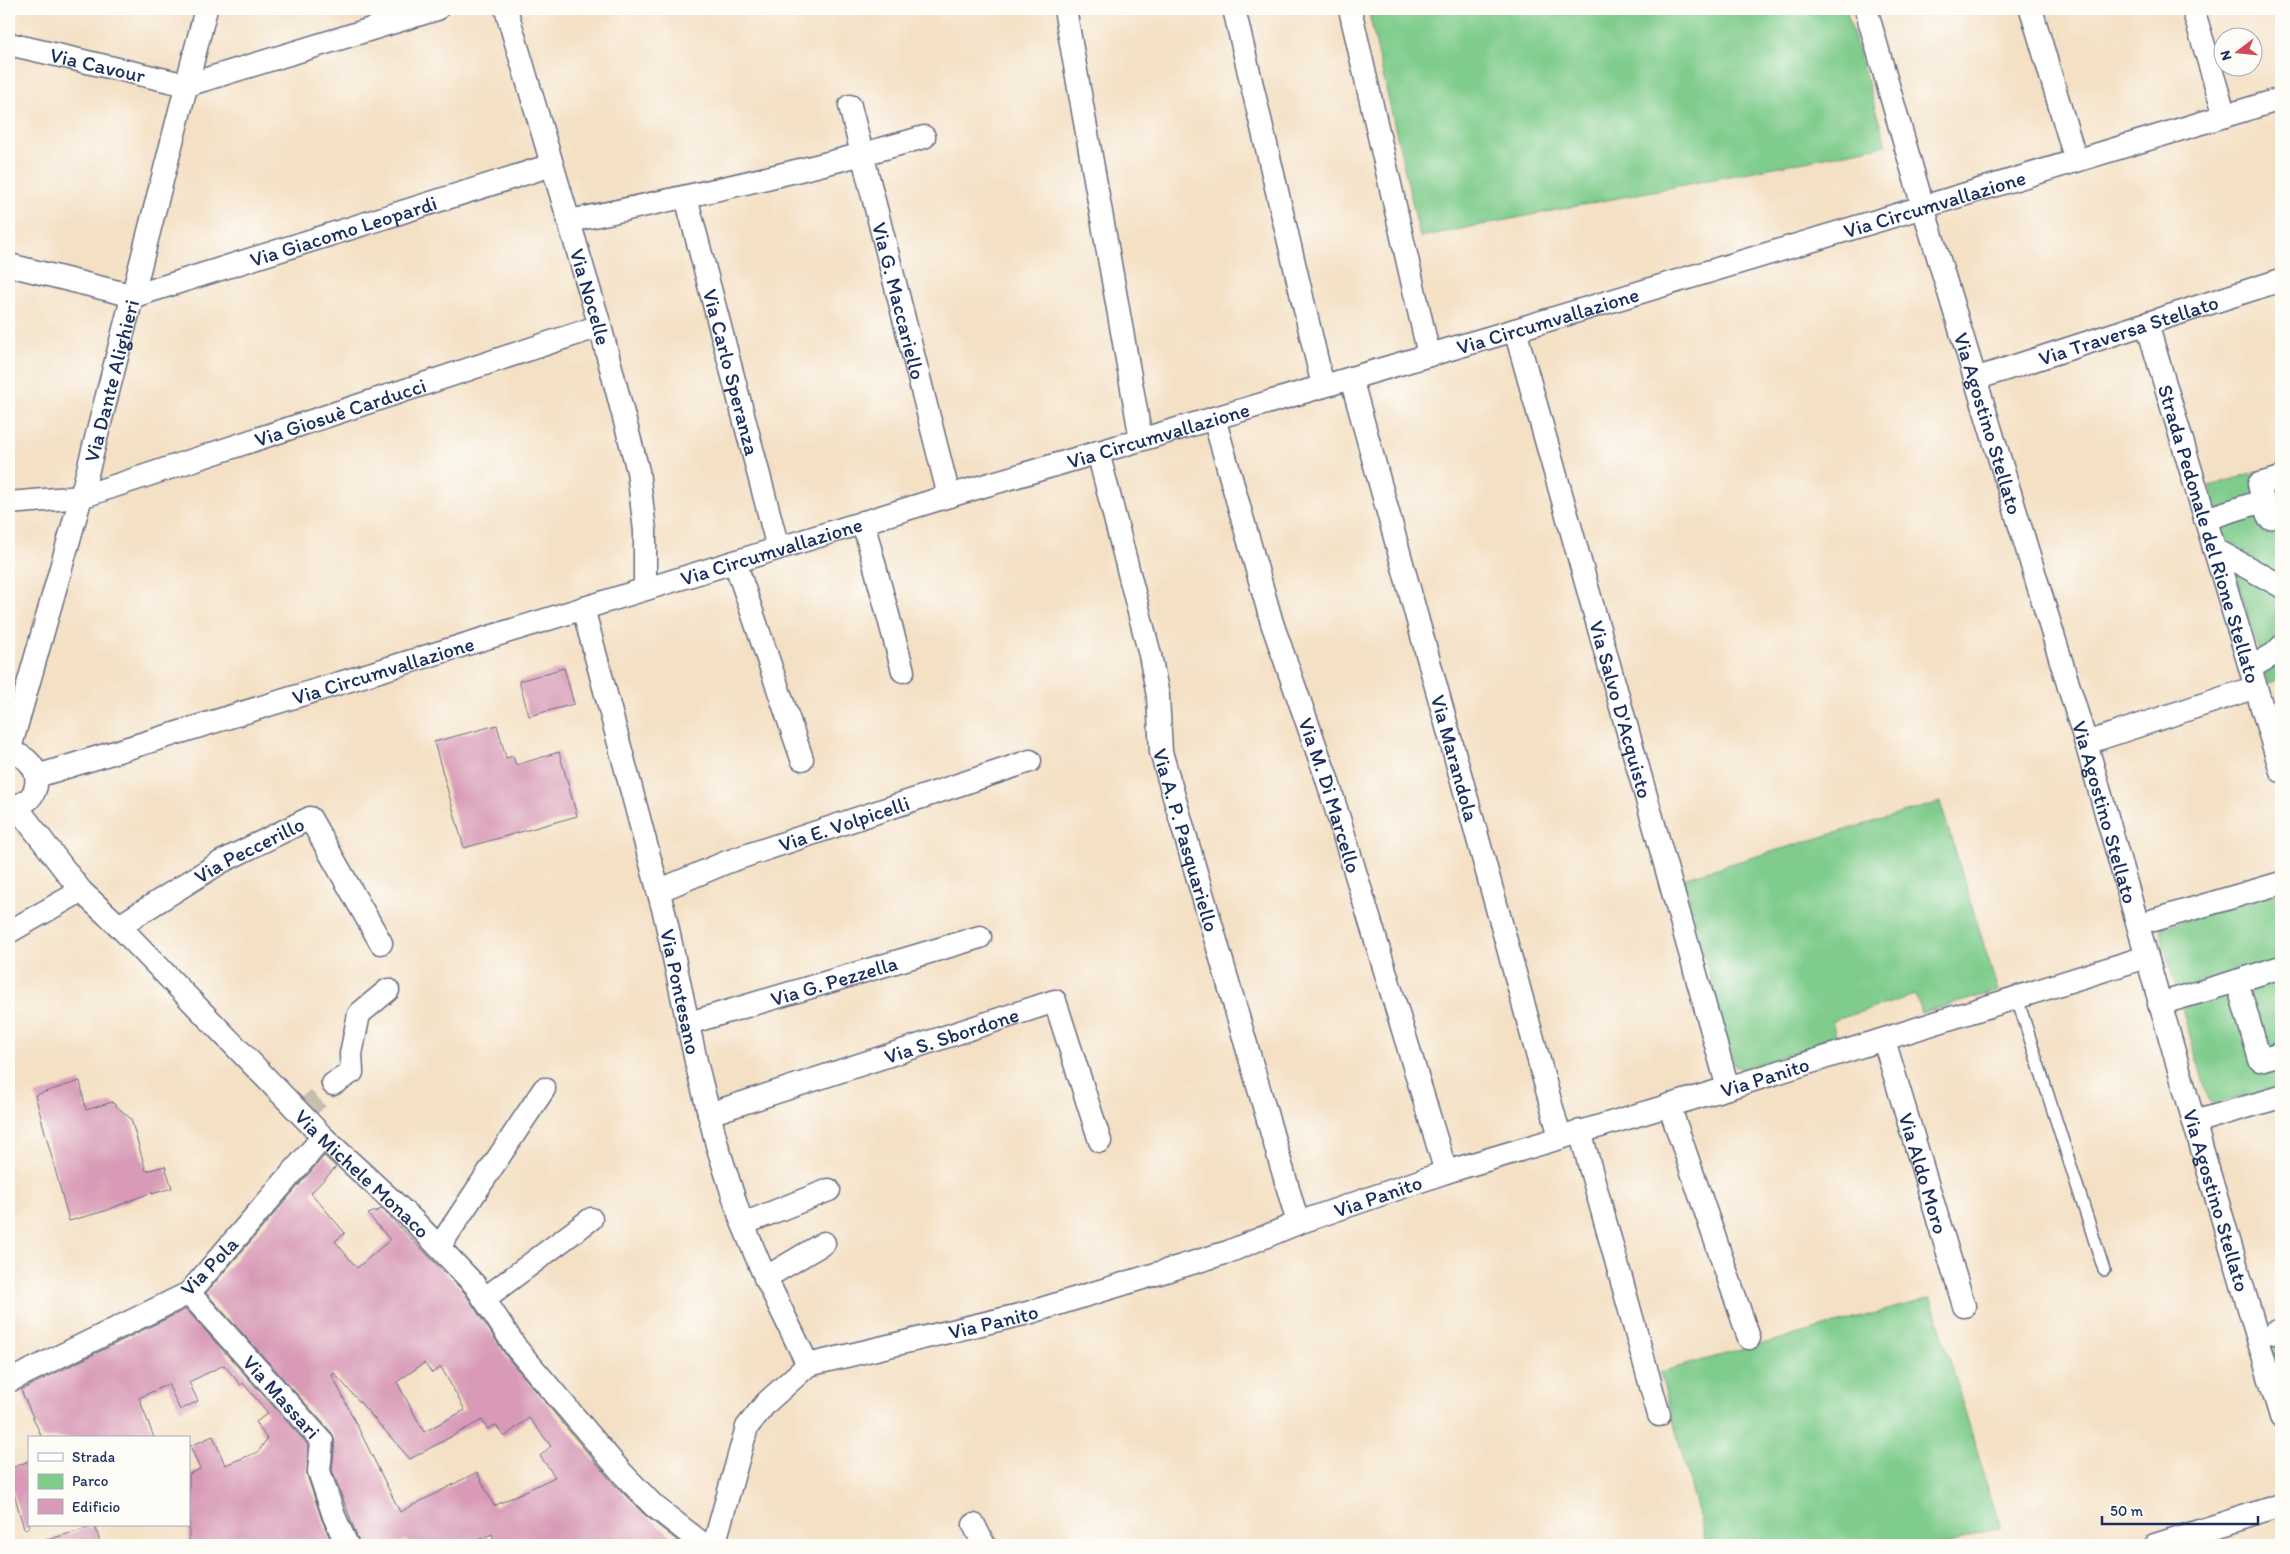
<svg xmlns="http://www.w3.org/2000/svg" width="2290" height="1554" viewBox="0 0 2290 1554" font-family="Itim,sans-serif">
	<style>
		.green { fill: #7fcc8c; stroke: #4d7e75 }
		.building { fill: #d89ab6; fill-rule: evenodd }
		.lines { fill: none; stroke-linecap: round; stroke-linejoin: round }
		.street-tunnel { stroke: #c9bdb0; stroke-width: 22; stroke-dasharray: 22 11; stroke-linecap: butt }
		.lane-casing { stroke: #676d82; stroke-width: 14 }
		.street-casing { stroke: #676d82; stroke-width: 25 }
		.lane { stroke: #fff; stroke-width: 11 }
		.street { stroke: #fff; stroke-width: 22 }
		.labels { text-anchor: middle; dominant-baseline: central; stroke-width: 4; stroke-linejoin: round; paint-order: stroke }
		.street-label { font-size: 21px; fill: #1b2f5e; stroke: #fdfcf7 }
	</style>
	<rect width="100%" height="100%" fill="#fdfcf7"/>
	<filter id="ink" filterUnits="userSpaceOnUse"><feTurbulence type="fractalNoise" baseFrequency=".02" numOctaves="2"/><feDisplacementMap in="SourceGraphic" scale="10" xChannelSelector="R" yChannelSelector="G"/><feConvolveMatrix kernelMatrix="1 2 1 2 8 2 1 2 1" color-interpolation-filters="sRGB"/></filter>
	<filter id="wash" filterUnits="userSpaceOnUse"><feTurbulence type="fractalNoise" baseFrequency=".0096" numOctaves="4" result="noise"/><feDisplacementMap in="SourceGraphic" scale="20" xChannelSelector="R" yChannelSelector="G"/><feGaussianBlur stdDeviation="1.12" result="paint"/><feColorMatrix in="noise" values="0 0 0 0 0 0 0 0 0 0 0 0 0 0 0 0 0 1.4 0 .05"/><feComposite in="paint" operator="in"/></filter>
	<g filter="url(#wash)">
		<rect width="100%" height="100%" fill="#f4e0c4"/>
		<g class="green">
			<path d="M1368,9h478l40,136 -466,92z"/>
			<path d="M2281,465v214l-13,4 -58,-197z"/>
			<path d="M1940,802l58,189 -77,22 -6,-18 -83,26 5,18 -95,30 -8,-5 -51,-186z"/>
			<path d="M2281,892v195l-67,17 -5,-3 -46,-158 -2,-15z"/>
			<path d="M1931,1298l69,230 -58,17h-235l-47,-173z"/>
			<path d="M2281,1326v79l-25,-72z"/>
		</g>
		<g id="blocks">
			<g class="building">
				<path d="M564,668l10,36 -45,12 -10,-35z"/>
				<path d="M497,725l9,33 7,-2 3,9 43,-13 18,64 -113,32 -30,-106z"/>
				<path d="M80,1081l6,29 26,-8 19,17 15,52 19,-5 7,22 -20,6v-2l-47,19 -36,10 -34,-126z"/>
				<path d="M324,1156l12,11 -25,26 34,40 -10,8 22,27 33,-28 -22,-26 14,-5 83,84 42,64 106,126 32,32 38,30h-187l-4,-11 -24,11h-59l-3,-5 -12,5h-34l-28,-75 3,-28 -3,-9 -126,-140zM424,1363l8,10 9,-6 24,43 -41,22 -27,-50zM334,1373l76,86 72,-39 5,9 9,-4 8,12 25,-19 22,28 -11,10 15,21 -61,29 -17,-34 -77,40 -68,-137z"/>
				<path d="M186,1309l122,136 -1,30 15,45 11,25h-144v-71l11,-5 -10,-23 23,-10 12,29 33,-13 9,-13 -11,-17 12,-9 -25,-30 -2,2 -17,-20 -35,17 9,19 -18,9 -12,-26 -29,14 15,40h-112l-21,-48z"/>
				<path d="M29,1461v67l-5,1 -15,-53v-7z"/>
				<path d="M95,1526l6,19h-57l-1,-4z"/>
			</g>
		</g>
	</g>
	<g filter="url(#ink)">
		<use href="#blocks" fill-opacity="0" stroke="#676d82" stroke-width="1"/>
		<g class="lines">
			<path class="street-tunnel" d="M302,1113l31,-29"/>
			<defs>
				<path id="lane" d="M2017,998l87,272"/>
				<g id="street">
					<path id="s1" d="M506,9l94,317 38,145 7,60v58"/>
					<path d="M1065,9l76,430"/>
					<path d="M1234,9l89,377"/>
					<path d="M1350,9l79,346"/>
					<path id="s2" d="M1866,9l57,198 163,536 108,379 87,295"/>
					<path d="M2031,9l45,152"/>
					<path d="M2193,9l32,107"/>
					<path id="s3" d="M9,44l178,41 250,-76"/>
					<path id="s4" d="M850,106l99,390"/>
					<path id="s5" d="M686,197l92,351"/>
					<path d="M569,221c119,-24 238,-50 355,-84"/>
					<path id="s6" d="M9,265l125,31 418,-131"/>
					<path id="s7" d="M2147,324l134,447"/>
					<path id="s8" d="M1515,330l213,758"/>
					<path id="s9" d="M1351,378l209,759"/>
					<path id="s10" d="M1975,379l306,-99"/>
					<path id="s11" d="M1214,418l58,205 55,156 119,393"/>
					<path id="s12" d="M1098,452l52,203 8,41 3,56 137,471"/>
					<path d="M2263,501l-4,-17 22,-6"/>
					<path id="s13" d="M9,503l72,-6 519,-171"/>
					<path d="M2205,519l58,-18 6,17 12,-4"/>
					<path d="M863,522l40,149"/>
					<path d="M2214,549l67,37"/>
					<path d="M735,562l67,197"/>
					<path id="s14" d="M583,608l82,308 32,150 20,79 23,72 22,53 46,95"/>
					<path d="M2250,668l24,-14 7,-7"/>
					<path d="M2086,743l170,-56"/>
					<path id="s15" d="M9,752l72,-255 125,-488"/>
					<path d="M9,752c39,7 34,55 0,54"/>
					<path id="s16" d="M37,776l912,-280 566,-166 766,-231"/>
					<path id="s17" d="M16,806l65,85 38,35 204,211 90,83 62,65 42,64 106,125 31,32 50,39"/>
					<path id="s18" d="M658,891l69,-29 303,-101"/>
					<path d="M2154,920l127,-37"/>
					<path id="s19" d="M119,926l102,-64 89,-44 71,125"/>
					<path d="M9,932l72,-41"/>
					<path d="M2237,981l44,-14"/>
					<path d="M2159,1004l78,-23 23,79 21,-6"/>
					<path id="s20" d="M689,1023l291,-86"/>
					<path id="s21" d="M1884,1040l80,266"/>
					<path d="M333,1084l19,-12 -1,-18 8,-40 29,-24"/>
					<path d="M1669,1105l80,233"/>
					<path id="s22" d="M709,1114l346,-113 45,140"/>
					<path d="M2194,1122l87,-25"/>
					<path d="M1580,1131l79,284"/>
					<path d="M743,1224l86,-34"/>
					<path d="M439,1247l105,-158"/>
					<path d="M765,1278l59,-35"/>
					<path id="s23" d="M189,1293l133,148 -3,30 15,45 13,29"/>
					<path d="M484,1299l107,-80"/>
					<path d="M2275,1332l6,-2"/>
					<path d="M9,1381l180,-88 134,-156"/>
					<path d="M974,1525l10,20"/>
					<path id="s24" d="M714,1545l33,-118 19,-24 42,-38 220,-52 200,-61 70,-29 148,-51 282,-84 418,-131"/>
					<path d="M2155,1545l126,-40"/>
				</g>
			</defs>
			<use href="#lane" class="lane-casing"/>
			<use href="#street" class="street-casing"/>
			<use href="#lane" class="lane"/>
			<use href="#street" class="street"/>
		</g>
	</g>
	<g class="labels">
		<g class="street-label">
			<text stroke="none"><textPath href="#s3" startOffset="91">Via Cavour</textPath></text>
			<text stroke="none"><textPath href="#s16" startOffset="1982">Via Circumvallazione</textPath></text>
			<text stroke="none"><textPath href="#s6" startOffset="348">Via Giacomo Leopardi</textPath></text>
			<text stroke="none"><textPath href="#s1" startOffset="300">Via Nocelle</textPath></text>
			<text stroke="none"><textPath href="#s4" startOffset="201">Via G. Maccariello</textPath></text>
			<text stroke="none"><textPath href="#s16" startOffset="1578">Via Circumvallazione</textPath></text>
			<text stroke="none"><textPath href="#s10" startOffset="161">Via Traversa Stellato</textPath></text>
			<text stroke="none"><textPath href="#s5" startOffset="181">Via Carlo Speranza</textPath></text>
			<text stroke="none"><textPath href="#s15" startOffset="385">Via Dante Alighieri</textPath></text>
			<text stroke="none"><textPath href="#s13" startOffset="345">Via Giosuè Carducci</textPath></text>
			<text stroke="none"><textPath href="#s2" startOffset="432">Via Agostino Stellato</textPath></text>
			<text stroke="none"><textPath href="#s16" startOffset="1172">Via Circumvallazione</textPath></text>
			<text stroke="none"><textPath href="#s7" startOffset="219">Strada Pedonale del Rione Stellato</textPath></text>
			<text stroke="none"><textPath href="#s16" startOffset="768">Via Circumvallazione</textPath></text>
			<text stroke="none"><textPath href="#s16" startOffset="362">Via Circumvallazione</textPath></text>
			<text stroke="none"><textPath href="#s8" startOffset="394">Via Salvo D'Acquisto</textPath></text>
			<text stroke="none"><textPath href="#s9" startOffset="394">Via Marandola</textPath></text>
			<text stroke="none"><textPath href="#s11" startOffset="395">Via M. Di Marcello</textPath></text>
			<text stroke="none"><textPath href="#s2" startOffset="838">Via Agostino Stellato</textPath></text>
			<text stroke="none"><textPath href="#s18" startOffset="198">Via E. Volpicelli</textPath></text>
			<text stroke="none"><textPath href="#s12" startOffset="399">Via A. P. Pasquariello</textPath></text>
			<text stroke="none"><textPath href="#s19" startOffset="151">Via Peccerillo</textPath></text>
			<text stroke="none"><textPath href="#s20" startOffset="151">Via G. Pezzella</textPath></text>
			<text stroke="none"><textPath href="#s14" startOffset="396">Via Pontesano</textPath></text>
			<text stroke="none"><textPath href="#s22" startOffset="255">Via S. Sbordone</textPath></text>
			<text stroke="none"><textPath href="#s24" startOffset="1210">Via Panito</textPath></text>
			<text stroke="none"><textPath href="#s17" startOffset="506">Via Michele Monaco</textPath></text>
			<text stroke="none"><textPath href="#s21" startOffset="139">Via Aldo Moro</textPath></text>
			<text stroke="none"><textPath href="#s24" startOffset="805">Via Panito</textPath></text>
			<text stroke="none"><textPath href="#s2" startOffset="1242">Via Agostino Stellato</textPath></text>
			<text transform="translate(209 1266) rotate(-46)">Via Pola</text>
			<text stroke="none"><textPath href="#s24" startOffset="400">Via Panito</textPath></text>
			<text stroke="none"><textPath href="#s23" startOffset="139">Via Massari</textPath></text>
		</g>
	</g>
	<rect width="2290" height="1554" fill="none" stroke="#fdfcf7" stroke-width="30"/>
	<rect x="28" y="1436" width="162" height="90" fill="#fdfcf7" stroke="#a3aaba"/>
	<rect x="38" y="1453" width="25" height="8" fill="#ffffff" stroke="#a3aaba"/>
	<text x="72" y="1462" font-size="15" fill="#1b2f5e">Strada</text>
	<rect x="38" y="1474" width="25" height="15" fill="#7fcc8c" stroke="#a3aaba"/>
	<text x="72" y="1486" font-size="15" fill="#1b2f5e">Parco</text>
	<rect x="38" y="1499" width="25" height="15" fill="#d89ab6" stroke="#a3aaba"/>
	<text x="72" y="1512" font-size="15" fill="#1b2f5e">Edificio</text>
	<g transform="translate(2238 52) rotate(254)"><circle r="24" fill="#fdfcf7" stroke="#a3aaba"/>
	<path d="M0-4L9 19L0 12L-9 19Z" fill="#d1495b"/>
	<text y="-8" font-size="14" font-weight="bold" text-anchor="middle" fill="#1b2f5e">N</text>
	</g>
	<path d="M2102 1516v8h156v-8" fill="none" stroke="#1b2f5e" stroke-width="2.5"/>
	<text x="2110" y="1516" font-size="15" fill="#1b2f5e" stroke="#fdfcf7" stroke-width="4" paint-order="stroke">50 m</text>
</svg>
